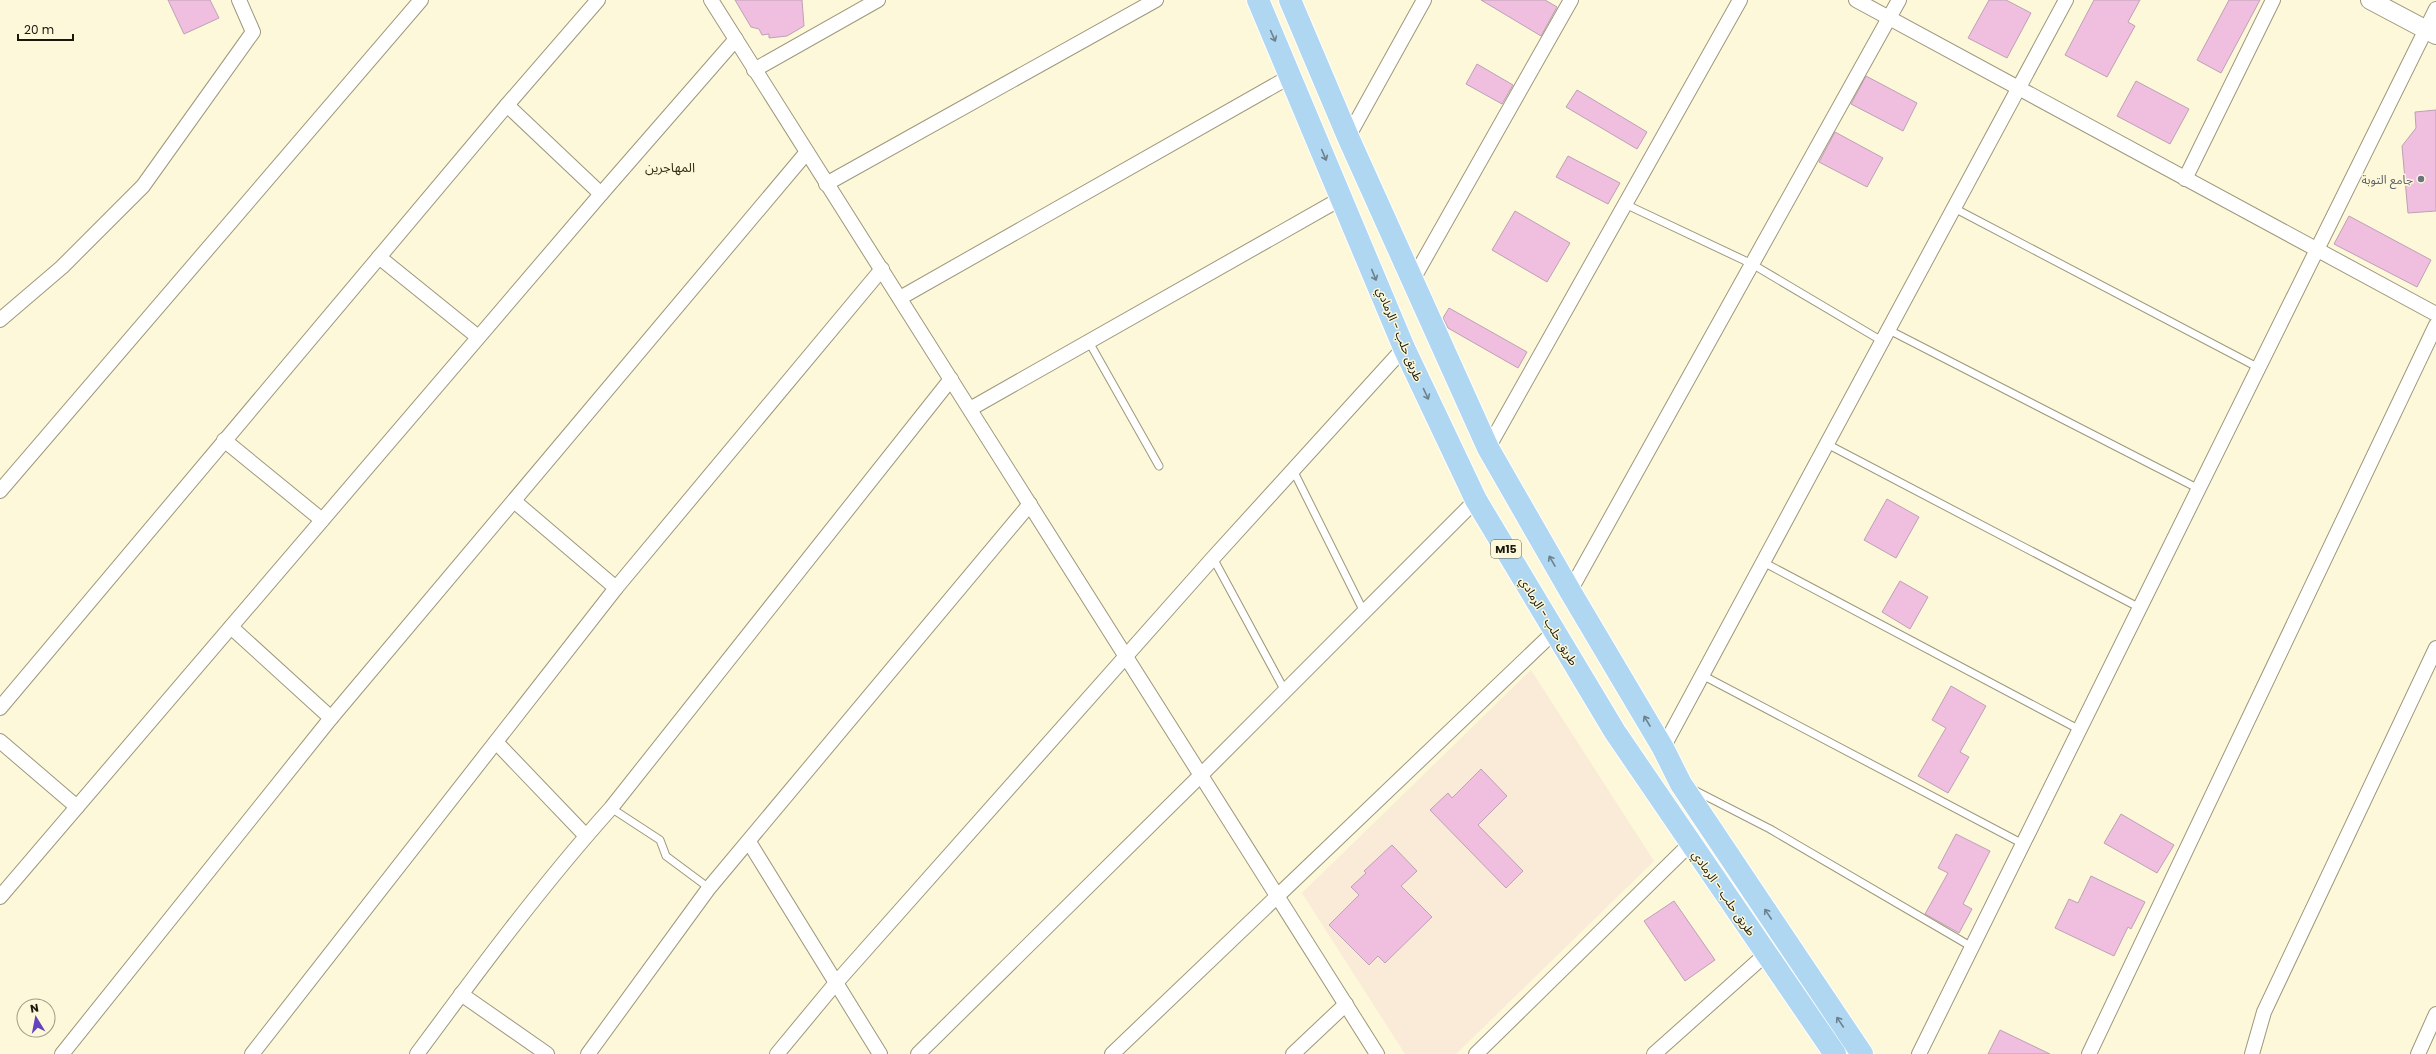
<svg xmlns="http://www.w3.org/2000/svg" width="2436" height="1054" viewBox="0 0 2436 1054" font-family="Poppins,'Noto Sans Arabic',sans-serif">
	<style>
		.education { fill: #faead8 }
		.building { fill: #f0bedf; stroke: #bda1b4 }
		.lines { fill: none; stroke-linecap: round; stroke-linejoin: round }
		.service-casing { stroke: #9d987c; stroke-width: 9 }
		.minor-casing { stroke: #9d987c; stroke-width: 16 }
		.tertiary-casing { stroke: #9d987c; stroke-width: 20 }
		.trunk-casing { stroke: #fff; stroke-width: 24 }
		.service { stroke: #fff; stroke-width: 7 }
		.minor { stroke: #fff; stroke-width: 14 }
		.tertiary { stroke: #fff; stroke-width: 18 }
		.trunk { stroke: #b0d7f2; stroke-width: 22 }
		.oneway { stroke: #6c818b }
		.worship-dot { fill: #6b7280; stroke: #fdf8d9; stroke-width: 1.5 }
		.labels { text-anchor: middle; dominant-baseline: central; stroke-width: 3; stroke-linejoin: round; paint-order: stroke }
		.shield { fill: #fdf8d9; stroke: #5e5b4a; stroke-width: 1 }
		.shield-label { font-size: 11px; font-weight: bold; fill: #1a180d }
		.worship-label { font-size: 12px; fill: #5b616d; stroke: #fdf8d9; text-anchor: end }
		.street-label { font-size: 12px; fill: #1a180d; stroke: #fdf8d9 }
		.neighbourhood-label { font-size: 13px; fill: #332f15; stroke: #fdf8d9 }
	</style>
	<rect width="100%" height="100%" fill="#fdf8d9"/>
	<path class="education" d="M1531,670l123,191 -198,193h-51l-103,-161z"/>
	<g class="building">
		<path d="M168,0h42l9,18 -35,16z"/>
		<path d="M735,0h67l2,26 -17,10 -18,2v-4l-7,1 -3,-6 -8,-2z"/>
		<path d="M1481,0h64l12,7 -16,29z"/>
		<path d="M1989,0h17l25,13 -24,45 -39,-20z"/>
		<path d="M2094,0h46l-12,22 7,4 -28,51 -42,-22z"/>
		<path d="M2229,0h31l-39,73 -24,-13z"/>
		<path d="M1477,64l36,21 -11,19 -36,-20z"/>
		<path d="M1866,76l51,27 -14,28 -52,-27z"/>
		<path d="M2136,81l53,28 -19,35 -53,-28z"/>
		<path d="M1577,90l70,42 -10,17 -71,-42z"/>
		<path d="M2436,110v101l-28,2 -6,-67 14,-18 -1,-16z"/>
		<path d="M1835,132l48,26 -16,29 -48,-25z"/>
		<path d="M1568,156l52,27 -12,21 -52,-27z"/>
		<path d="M1515,211l55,32 -23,39 -55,-32z"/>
		<path d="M2349,216l82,44 -14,27 -83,-43z"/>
		<path d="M1449,308l78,44 -9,16 -70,-40 -5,-10z"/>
		<path d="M1887,499l32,18 -23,41 -32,-18z"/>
		<path d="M1900,581l28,16 -18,32 -28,-17z"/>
		<path d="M1951,686l35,20 -26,46 9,5 -21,36 -30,-17 28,-48 -14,-8z"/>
		<path d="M1481,769l26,27 -29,29 45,46 -17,17 -76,-78 18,-17 4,5z"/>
		<path d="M2121,814l53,31 -17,28 -53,-30z"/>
		<path d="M1956,834l34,17 -27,53 9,5 -13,24 -34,-19 23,-41 -10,-5z"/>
		<path d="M1392,845l25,26 -16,15 31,31 -47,46 -7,-7 -9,9 -40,-40 30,-30 -8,-8 15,-14 -2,-2z"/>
		<path d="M2091,876l54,26 -14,27 -3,-2 -14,29 -59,-28 14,-29 9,4z"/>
		<path d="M1674,901l41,59 -30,21 -41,-60z"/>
		<path d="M2000,1030l50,24h-62z"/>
	</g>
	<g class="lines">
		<defs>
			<g id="service">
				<path d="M1625,204l127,60 130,77"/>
				<path d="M1954,208l305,160"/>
				<path d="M1889,330l310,159"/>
				<path d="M1089,342l70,124"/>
				<path d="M1827,444l313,164"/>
				<path d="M1293,470l71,142"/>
				<path d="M1213,558l72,133"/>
				<path d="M1763,562l317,168"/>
				<path d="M1702,675l321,169"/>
				<path d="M1694,790l76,39 202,118"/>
				<path d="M611,808l49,32 6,16 43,32"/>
			</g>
			<g id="minor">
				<path d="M711,0l666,1054"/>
				<path d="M1856,0l580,314"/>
				<path d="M754,70l124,-70"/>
				<path d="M507,105l94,89"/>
				<path d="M1348,137l76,-137"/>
				<path d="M2185,179l88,-179"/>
				<path d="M826,184l330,-184"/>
				<path d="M379,257l99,80"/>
				<path d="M1412,281l159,-281"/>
				<path d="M900,298l391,-222"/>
				<path d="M0,320l62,-53 81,-81 110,-154 -14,-32"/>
				<path d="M970,409l372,-211"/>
				<path d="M224,440l98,80"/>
				<path d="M1488,448l252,-448"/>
				<path d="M0,491l421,-491"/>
				<path d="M514,501l102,87"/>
				<path d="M1570,591l329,-591"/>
				<path d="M231,627l100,91"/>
				<path d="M0,708l507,-603 91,-105"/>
				<path d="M0,741l77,66"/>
				<path d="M496,742l90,94"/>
				<path d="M1663,748l403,-748"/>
				<path d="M749,842l131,212"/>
				<path d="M0,897l601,-703 135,-155"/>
				<path d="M461,994l86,60"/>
				<path d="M62,1054l269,-336 476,-566"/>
				<path d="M252,1054l364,-466 266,-319"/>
				<path d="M417,1054c62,-84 125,-169 194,-246l340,-429"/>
				<path d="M588,1054l121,-166 321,-384"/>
				<path d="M777,1054l58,-70 378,-426 191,-210"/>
				<path d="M918,1054l283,-279 275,-275"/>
				<path d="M1112,1054l443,-423"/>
				<path d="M1293,1054l53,-50"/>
				<path d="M1476,1054l214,-210"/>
				<path d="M1654,1054l112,-100"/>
				<path d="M1919,1054l517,-1045"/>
				<path d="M2089,1054l347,-729"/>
				<path d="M2252,1054l12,-42 172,-364"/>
				<path d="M2418,1054l18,-40"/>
			</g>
			<path id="tertiary" d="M2370,0l66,35"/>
			<g id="trunk">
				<path d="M1258,0l146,348 72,152 139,232 220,322"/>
				<path d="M1290,0l58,137 140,311 82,143 93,157 18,36 181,270"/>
			</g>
		</defs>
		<use href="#service" class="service-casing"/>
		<use href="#minor" class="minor-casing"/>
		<use href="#tertiary" class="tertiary-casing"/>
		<use href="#trunk" class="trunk-casing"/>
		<use href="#service" class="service"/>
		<use href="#minor" class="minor"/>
		<use href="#tertiary" class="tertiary"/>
		<use href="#trunk" class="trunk"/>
	</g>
	<defs><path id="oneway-shaft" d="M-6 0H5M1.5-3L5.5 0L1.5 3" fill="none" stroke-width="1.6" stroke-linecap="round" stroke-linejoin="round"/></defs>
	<g class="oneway">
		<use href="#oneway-shaft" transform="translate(1273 36) rotate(66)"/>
		<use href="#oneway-shaft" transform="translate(1324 155) rotate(67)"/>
		<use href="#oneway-shaft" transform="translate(1374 275) rotate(68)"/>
		<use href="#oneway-shaft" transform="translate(1426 394) rotate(65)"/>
		<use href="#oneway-shaft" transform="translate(1552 561) rotate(-120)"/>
		<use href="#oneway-shaft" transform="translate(1647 721) rotate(-121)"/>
		<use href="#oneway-shaft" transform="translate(1768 914) rotate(-124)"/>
		<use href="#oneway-shaft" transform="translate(1840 1022) rotate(-124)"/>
	</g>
	<circle class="worship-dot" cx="2421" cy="179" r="4"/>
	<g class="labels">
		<rect class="shield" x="1491" y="540" width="30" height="18" rx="3"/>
		<g class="shield-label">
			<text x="1506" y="549">M15</text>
		</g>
		<g class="worship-label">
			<text x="2413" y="179">جامع التوبة</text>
		</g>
		<g class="street-label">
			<text transform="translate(1400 334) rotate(67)">طريق حلب - الرمادي</text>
			<text transform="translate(1549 621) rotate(59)">طريق حلب - الرمادي</text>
			<text transform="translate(1724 893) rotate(55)">طريق حلب - الرمادي</text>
		</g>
		<g class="neighbourhood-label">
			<text x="670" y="167">المهاجرين</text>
		</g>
	</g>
	<g transform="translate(36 1018) rotate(350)"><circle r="19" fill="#fdf8d9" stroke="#a29e87"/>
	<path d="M0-3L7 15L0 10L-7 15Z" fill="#6344bd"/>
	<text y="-6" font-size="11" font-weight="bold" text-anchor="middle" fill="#1a180d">N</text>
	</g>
	<path d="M18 34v6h55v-6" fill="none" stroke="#1a180d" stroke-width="2"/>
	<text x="24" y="34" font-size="12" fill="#1a180d" stroke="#fdf8d9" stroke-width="3" paint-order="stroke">20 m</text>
</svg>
